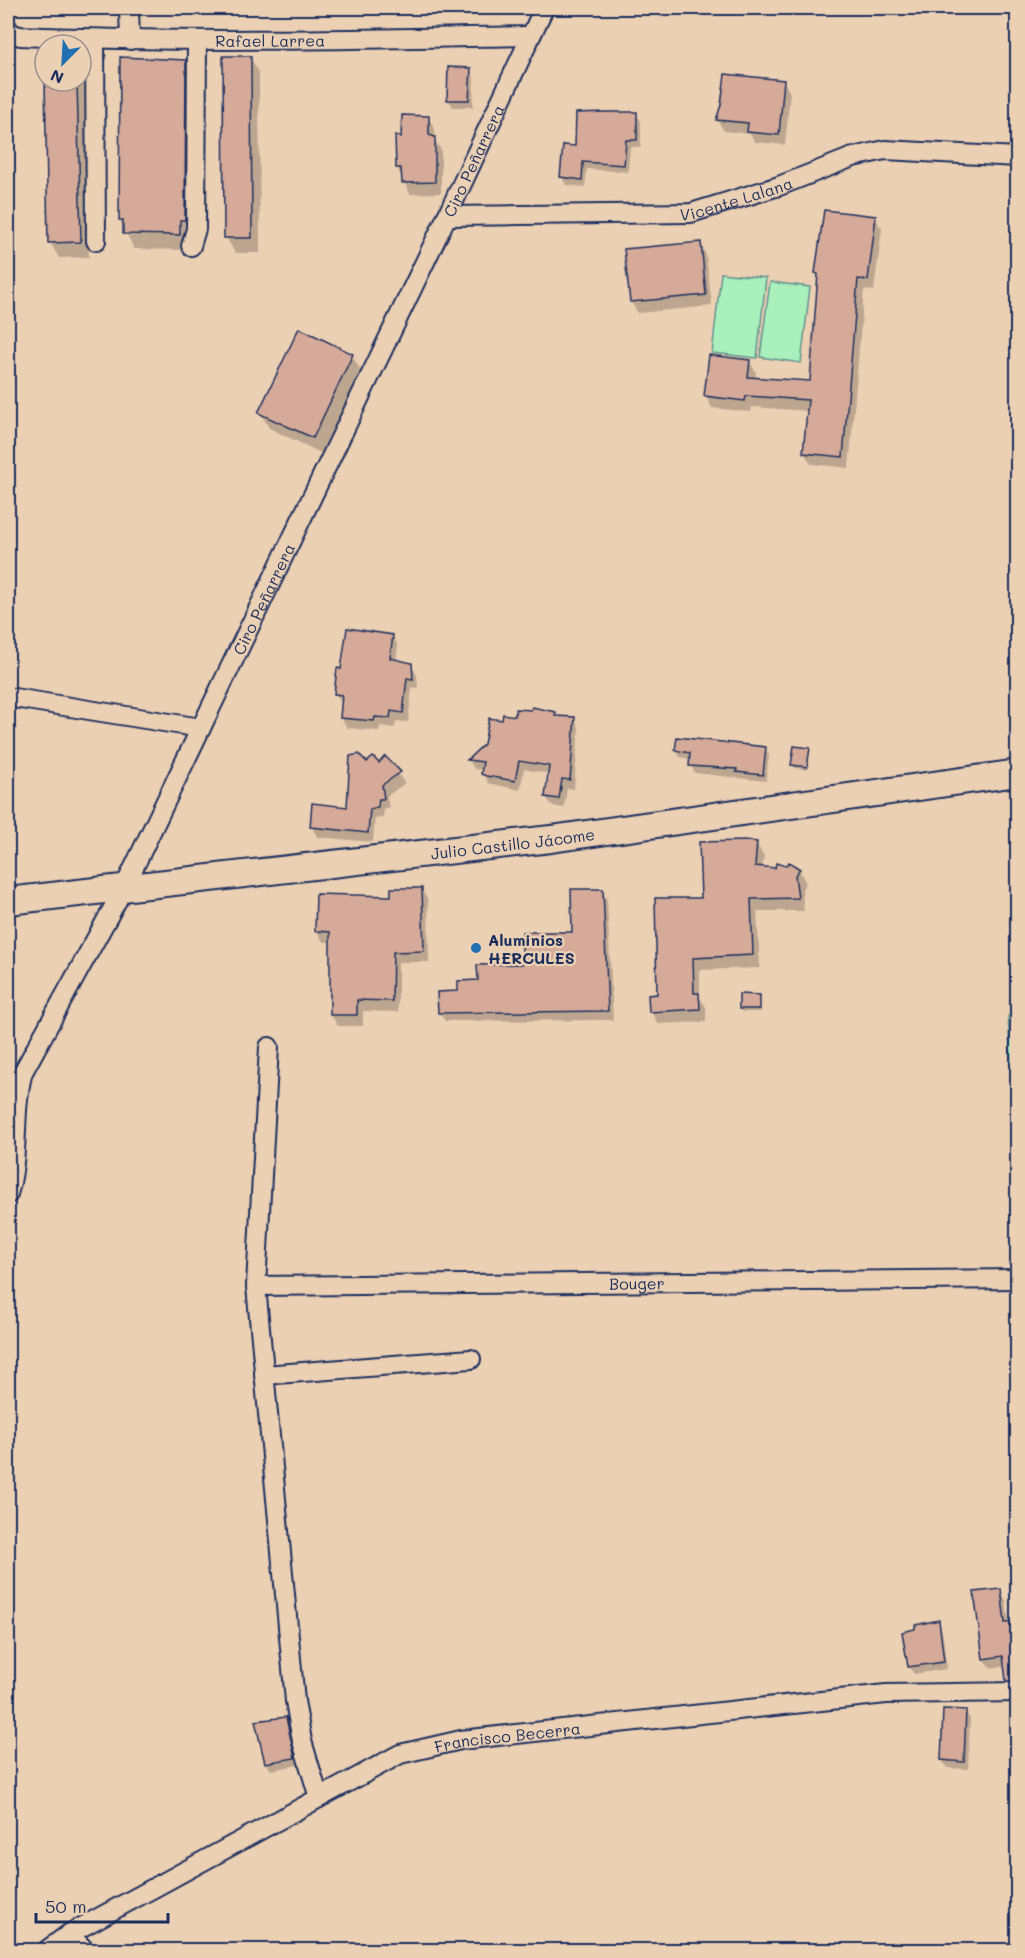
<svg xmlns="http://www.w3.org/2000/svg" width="1025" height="1958" viewBox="0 0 1025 1958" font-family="Mali,sans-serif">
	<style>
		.green { fill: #a9f0bd; stroke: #62908e; stroke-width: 1.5 }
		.shadow { fill: #0003 }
		.building { fill: #d6aa99; stroke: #1b2f5e; stroke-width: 1.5 }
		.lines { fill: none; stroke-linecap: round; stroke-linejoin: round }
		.street-casing { stroke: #1b2f5e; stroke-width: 22 }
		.secondary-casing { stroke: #1b2f5e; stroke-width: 30 }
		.street { stroke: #ecd0b3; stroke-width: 18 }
		.secondary { stroke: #ecd0b3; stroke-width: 26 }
		.poi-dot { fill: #1f6fb2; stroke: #ecd0b3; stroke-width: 2 }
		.labels { text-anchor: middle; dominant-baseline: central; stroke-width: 4.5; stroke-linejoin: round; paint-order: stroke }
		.street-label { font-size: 16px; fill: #1b2f5e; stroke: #ecd0b3 }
		.poi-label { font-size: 16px; font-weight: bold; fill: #1b2f5e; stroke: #ecd0b3; text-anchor: start }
	</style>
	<rect width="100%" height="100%" fill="#ecd0b3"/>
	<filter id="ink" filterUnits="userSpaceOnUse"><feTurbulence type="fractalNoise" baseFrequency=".0167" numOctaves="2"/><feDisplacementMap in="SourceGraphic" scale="12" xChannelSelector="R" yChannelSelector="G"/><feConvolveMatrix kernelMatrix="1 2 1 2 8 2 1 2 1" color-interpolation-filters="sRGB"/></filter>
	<g filter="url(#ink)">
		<g class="green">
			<path d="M721,273l45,5 -9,80 -45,-5z"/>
			<path d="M770,282l40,5 -9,76 -41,-6z"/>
			<path d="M1017,1015h1l-1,136 -9,-135z"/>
		</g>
		<g class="shadow">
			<path d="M250,57l9,16 1,180h-25l-9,-16z"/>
			<path d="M185,61l9,16 -6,173 -54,-1 -14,-29z"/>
			<path d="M470,69l4,8 -1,30h-20l-5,-8z"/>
			<path d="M81,76l4,7 4,174 -30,1 -9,-16 -3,-161h34z"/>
			<path d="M784,82l6,11 -5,52 -30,-3 -5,-8 -26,-3 -7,-11z"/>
			<path d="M636,114l5,7v26h-11l-2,25 -41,-3 -2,18 -19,-2 -4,-8 15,-29z"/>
			<path d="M428,117l7,12v11l6,10v43l-31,1 -13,-27 6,-28z"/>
			<path d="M875,218l7,11 -8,62 -10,-1 -15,178 -38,-4 -7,-11 5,-42 -57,-4 -1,5 -39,-4 -6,-12 43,-35 7,11 -1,7 57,4 8,-105 -3,-5z"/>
			<path d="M700,243l6,12 6,51 -74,7 -7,-11z"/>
			<path d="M352,355l9,16 -40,82 -52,-25 -9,-16z"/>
			<path d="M393,636l5,10 -2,15 15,4 6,10 1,13 -6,-1 -4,35 -12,-1 -1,7 -15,-2 -1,5 -32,-3 -6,-11 1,-13 -6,-10 6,-24z"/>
			<path d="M555,713l2,4 17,2 5,9 -5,61 -7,-1 -3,20 -12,-2 -6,-9 3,-23 -25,-5 -4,21 -32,-7 -5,-13 -9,-1 -5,-9 17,-15 18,-23 13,-5z"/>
			<path d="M765,749l4,6 -3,26 -71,-8 -4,-7v-7l-11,-2 -4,-7z"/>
			<path d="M809,749l-1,21 -13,-2 -2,-4z"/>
			<path d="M385,758l20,25 -18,13 2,13 -5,-1 -1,9 -8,1 -2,24 -56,-5 -5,-10 36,-19 19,-43h12z"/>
			<path d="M1016,821h2v33h-1z"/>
			<path d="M756,844l8,12 -2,12 37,2 7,13 -4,6 2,22h-47l3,57 -60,2v28l6,9v15l-48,2 -7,-13 52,-112z"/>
			<path d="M421,889l7,11 1,62h-31v50l-35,-1v15h-25l-7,-11v-73h-8l-6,-11 76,-33z"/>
			<path d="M602,891l5,9 6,120 -168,1 -6,-9 21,-19 19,-11 45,-17 49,-31z"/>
			<path d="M759,996l2,16h-19l-2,-3z"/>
			<path d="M1015,1301h3v30z"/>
			<path d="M1001,1591l5,10 3,23h5l4,6v57l-5,1 -6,-10 -1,-12 -16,2 -6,-10z"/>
			<path d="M938,1622l4,8 5,39 -33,5 -5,-7z"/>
			<path d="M965,1711l5,8 -2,50 -21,-1 -5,-8z"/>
			<path d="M286,1718l4,8 8,39 -27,5 -5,-7z"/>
		</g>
		<g class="building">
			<path d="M223,56h28l1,182h-28z"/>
			<path d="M120,57l66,3 -1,160h-5v15l-57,-1v-14h-4z"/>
			<path d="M448,67l23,1 -2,32h-22z"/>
			<path d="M725,74l59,6 -5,55 -32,-3 1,-9 -32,-3 5,-15z"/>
			<path d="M45,81h32l4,161 -33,1z"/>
			<path d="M606,112h31v28h-11l-2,25 -41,-3 -1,18 -22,-3 3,-32 12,1 1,-33z"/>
			<path d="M402,115l27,1v19l6,2v45l-33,1 -1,-15h-5l-1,-33 6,2z"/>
			<path d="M824,210l52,6 -8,64 -10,-1 -15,178 -40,-4 5,-53 -62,-4 -1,5 -41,-5 5,-41 41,5 -2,17 62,4 8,-107 -3,-1z"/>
			<path d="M701,242l5,53 -76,7 -6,-53z"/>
			<path d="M299,328l54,26 -40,84 -55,-25z"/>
			<path d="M347,628l46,7 -3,23 22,5 1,16 -6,-1 -4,35 -12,-2 -1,7 -15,-1 -1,4 -34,-3 2,-23 -8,-1 3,-26 4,1z"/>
			<path d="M532,707l24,5 -1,4 20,1 -5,63 -8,-1 -3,20 -14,-2 4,-31 -30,-5 -4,20 -29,-5 -5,-2 2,-12 -16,-2 17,-16 5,-26 13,2 1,-6 12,2 1,-7 15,1z"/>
			<path d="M677,737l89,10 -3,28 -27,-3 1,-3 -48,-3 1,-13 -15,-3z"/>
			<path d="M794,746l16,2 -3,19 -16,-2z"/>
			<path d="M359,754l8,8 6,-5 6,6 6,-7 16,16 -19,13 2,14h-5l-1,8 -8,2 -2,24 -58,-6 2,-24 35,4 3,-51z"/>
			<path d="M748,841l9,1 -2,24 20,2 1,-5 10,3 3,-4 11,7 -5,6 3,23 -47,1 2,56 -60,3 1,35h5l1,16 -51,3 -1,-17 9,-1 -2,-96h46l-2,-56z"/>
			<path d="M391,888h31l2,63 -31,1 -1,49 -35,-1v15h-27v-83l-15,-1 1,-37 75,2z"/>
			<path d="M571,889h32l5,122 -170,2 -1,-21 21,-1v-10l20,-1 -1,-15 45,-1v-32h50z"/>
			<path d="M739,994l21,1v14h-21z"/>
			<path d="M1001,1589l4,34 10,-1 2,59h-11l-3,-25 -20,3 -9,-67z"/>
			<path d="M939,1620l5,42 -36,5 -6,-35 13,-3v-4z"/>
			<path d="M943,1709l23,1 -2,52 -23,-2z"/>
			<path d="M286,1717l9,41 -30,5 -10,-42z"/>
		</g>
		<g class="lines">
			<defs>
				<g id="street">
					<path d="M129,8l1,32"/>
					<path id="s1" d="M8,28l2,5 10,3c170,7 340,3 509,0"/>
					<path d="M95,39l1,202"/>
					<path id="s2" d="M447,216l244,-3 88,-27 74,-29 32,-7 133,7"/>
					<path d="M191,246l5,-17 1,-189"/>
					<path d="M8,697l193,31"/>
					<path d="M269,1047l-13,239 39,415 7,40 17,57"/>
					<path id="s3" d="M8,1194c12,-39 4,-83 15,-122l102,-186 322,-670 97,-208"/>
					<path id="s4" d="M256,1286l762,-7"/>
					<path d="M264,1375l207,-16"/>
					<path d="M69,1934l16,16"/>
					<path id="s5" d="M47,1950l22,-16 331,-180 61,-14 425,-46 132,-2"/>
				</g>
				<g id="secondary">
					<path id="s6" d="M8,901l543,-62 467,-66"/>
				</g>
			</defs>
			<use href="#street" class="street-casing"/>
			<use href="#secondary" class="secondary-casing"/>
			<use href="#street" class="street"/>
			<use href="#secondary" class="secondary"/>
		</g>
	</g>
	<circle class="poi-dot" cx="476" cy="948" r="6"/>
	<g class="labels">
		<g class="street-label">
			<text stroke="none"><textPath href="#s1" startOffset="266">Rafael Larrea</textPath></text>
			<text stroke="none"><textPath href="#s3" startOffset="1140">Ciro Peñarrera</textPath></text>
			<text stroke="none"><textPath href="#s2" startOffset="291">Vicente Lalana</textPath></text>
			<text stroke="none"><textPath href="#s3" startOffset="654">Ciro Peñarrera</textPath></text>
			<text stroke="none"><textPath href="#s6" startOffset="508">Julio Castillo Jácome</textPath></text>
			<text stroke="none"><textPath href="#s4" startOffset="381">Bouger</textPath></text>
			<text stroke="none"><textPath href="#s5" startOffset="513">Francisco Becerra</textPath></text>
		</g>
		<g class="poi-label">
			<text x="488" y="939">Aluminios<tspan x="488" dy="18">HERCULES</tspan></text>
		</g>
	</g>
	<rect width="1025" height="1958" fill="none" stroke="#ecd0b3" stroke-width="30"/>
	<rect x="15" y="15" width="995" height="1928" fill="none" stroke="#1b2f5e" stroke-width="2" filter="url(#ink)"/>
	<g transform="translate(63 63) rotate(204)"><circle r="28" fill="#ecd0b3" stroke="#989091" stroke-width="1.5"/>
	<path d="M0-4.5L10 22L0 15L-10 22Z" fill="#1f6fb2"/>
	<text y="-9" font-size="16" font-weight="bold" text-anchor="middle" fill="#1b2f5e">N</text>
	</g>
	<path d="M36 1913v9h132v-9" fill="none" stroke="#1b2f5e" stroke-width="3"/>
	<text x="45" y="1913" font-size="18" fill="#1b2f5e" stroke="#ecd0b3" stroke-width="4.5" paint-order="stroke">50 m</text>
</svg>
